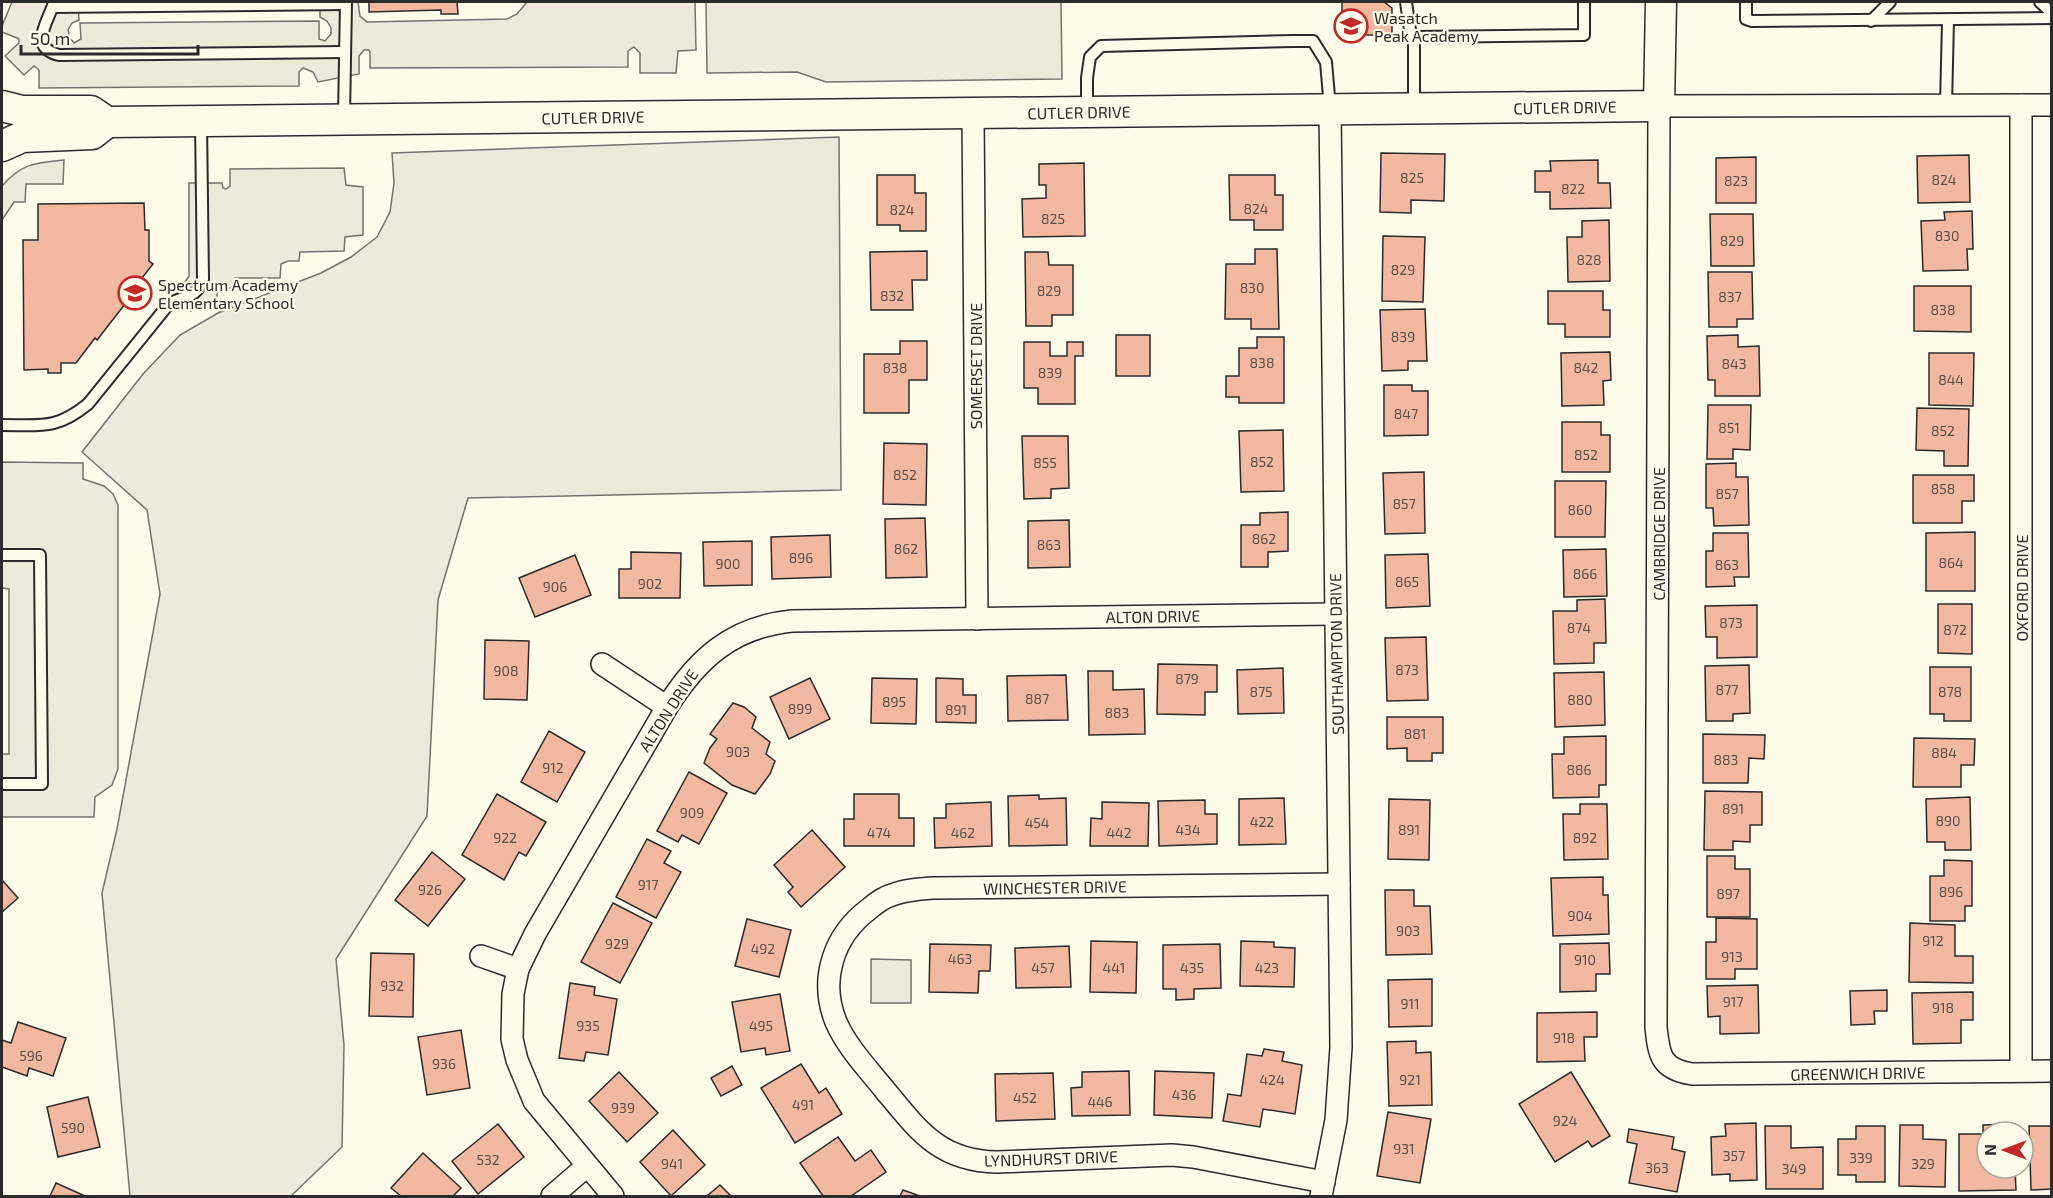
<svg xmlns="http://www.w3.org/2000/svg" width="2053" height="1198" viewBox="0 0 2053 1198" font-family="'Exo 2',sans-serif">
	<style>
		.green { fill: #ecebdb; stroke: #74746e; stroke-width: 1.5 }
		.parking { fill: #eceadb; stroke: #74746e; stroke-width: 1.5 }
		.building { fill: #f2b8a0; stroke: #2b2b2b; stroke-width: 1.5 }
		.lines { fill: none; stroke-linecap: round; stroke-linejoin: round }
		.lane-casing { stroke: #2b2b2b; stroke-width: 14 }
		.street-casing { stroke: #2b2b2b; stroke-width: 24 }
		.secondary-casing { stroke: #2b2b2b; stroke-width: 33 }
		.lane { stroke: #fdfbea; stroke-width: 10 }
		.street { stroke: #fdfbea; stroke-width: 21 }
		.secondary { stroke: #fdfbea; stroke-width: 30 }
		.labels { text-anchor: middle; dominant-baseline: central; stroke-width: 4.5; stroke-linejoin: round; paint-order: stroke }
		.number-label { font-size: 14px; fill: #5d4e48 }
		.poi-label { font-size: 16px; fill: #2b2b2b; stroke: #fdfbea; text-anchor: start }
		.street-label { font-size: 16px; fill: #2b2b2b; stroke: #fdfbea }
	</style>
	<rect width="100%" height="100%" fill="#fdfbea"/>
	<g class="green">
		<path d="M706,2h355l1,77 -236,3 -29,-10 -90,1z"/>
		<path d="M839,137l2,353 -373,8 -30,102 -11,216 -91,143 8,86 -2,102 -51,49h-161l-28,-303 15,-64 43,-235 -13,-84 -65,-58 61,-78 37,-39 38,-22 103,-40 30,-16 26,-20 13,-25 4,-29 -2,-30z"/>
		<path d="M64,160l-1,24h-37l-1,18h-11l-12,18v-34c20,-23 33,-23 62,-26z"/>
		<path d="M871,959l40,1v43h-40z"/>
	</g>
	<g class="parking">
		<path d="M12,2h66l1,18 -7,3 -4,7 2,8 4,5 7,-4 -1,-16 239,-2v18l6,2 6,-7v-6l-4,-7 -7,-4v-15h38l2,14 7,6 140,-3 10,-5 10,-12h168l1,48 -18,1 -2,22h-36v-20l-6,-6 -6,4v16l-258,1v-16l-1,-2h-5l-5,6v18l-41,8 -5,-10 -10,-4 -4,4v14l-260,2v-18l-5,-4 -10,9 -19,-19 14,-13v-4l-2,-1 -15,-6v-6z"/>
		<path d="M344,168l2,17 17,2v48l-18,2 -1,14 -44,1 -1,9h-11l-7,3 -1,14h-45v9l-17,3 -2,10 -25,11 -9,-25 7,-10v-93h33l1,5 3,1 4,-3v-17z"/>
		<path d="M2,462l81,1v16l21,7 9,8 5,11v264l-6,16 -17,12 -1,20h-92v-63h7v-165l-7,-1z"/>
	</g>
	<g class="building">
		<path d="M369,2h143h-55l1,12h-17v-4l-72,2z"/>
		<path d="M1342,2h42l8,6v27h-50z"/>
		<path d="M1381,153l64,1 -1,47 -33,-1v13l-31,-1z"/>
		<path d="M1969,155l1,47 -52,1 -1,-47z"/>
		<path d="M1756,157v46h-40v-45z"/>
		<path d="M1598,160v23h12l1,25 -61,1v-17h-15v-21h16l-1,-10z"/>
		<path d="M1084,163l1,73 -62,1 -1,-38 24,-1v-13h-7v-21z"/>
		<path d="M877,175h38v18h11v38h-26v-6h-23z"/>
		<path d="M1229,175h46v20h8v35h-29v-10h-24z"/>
		<path d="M144,203l1,27h4v31l4,3 -30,38 2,2 -28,36 -2,-2 -19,25h-15v10h-13v-4l-24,1 -1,-130h15v-36z"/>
		<path d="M1972,211l1,38h-6l1,21 -45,1 -2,-50 24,-1 -1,-8z"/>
		<path d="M1710,214h43l1,52h-43z"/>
		<path d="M1609,220l1,61 -42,1 -1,-45h15v-16z"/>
		<path d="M1383,236l42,1 -2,65 -41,-1z"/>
		<path d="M1255,249h22l2,80h-28v-10h-26l1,-55h29z"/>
		<path d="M927,251v29h-15l1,30h-42l-1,-58z"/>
		<path d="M1025,252h23l1,13h24v50h-21v11h-26z"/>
		<path d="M1708,272h44l1,47h-16v8h-28z"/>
		<path d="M1914,286h57v46l-57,-1z"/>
		<path d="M1548,291h55v19h7v27h-45v-13h-17z"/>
		<path d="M1425,309l2,52h-19v9l-26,1 -2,-61z"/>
		<rect x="1116" y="335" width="34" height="41"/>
		<path d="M1738,335v12l21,-1 1,50h-45v-16h-7l-1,-44z"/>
		<path d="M1257,337h27v66h-45v-6h-13v-21h13v-28h18z"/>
		<path d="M900,341h27v39h-18v33h-45v-59h36z"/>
		<path d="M1024,342h26v14h17v-14h16v14h-8v48h-37v-16h-14z"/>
		<path d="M1610,352l1,28 -8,1 1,24 -42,1 -1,-53z"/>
		<path d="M1929,353h45l-1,53 -44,-1z"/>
		<path d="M1384,385h28v6h16v44l-44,1z"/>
		<path d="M1708,405h43l-1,45 -17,-1v10h-26z"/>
		<path d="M1917,408l52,1 -1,57h-24v-15l-28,-1z"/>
		<path d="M1562,422h39v13h9v37h-48z"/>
		<path d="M1283,430l1,61 -43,1 -2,-61z"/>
		<path d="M1022,436h46l1,52 -18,1v9l-27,1z"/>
		<path d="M884,443l43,1 -1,61 -43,-1z"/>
		<path d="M1736,463v14h12l1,48 -35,1 -1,-18h-7v-44z"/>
		<path d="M1424,472l1,61 -40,1 -2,-61z"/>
		<path d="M1913,475h61v26h-12v22h-49z"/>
		<path d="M1555,481h51l-1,56h-50z"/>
		<path d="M1288,512v39l-20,1v15h-27v-42h19v-12z"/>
		<path d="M925,518l2,59 -41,1 -1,-59z"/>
		<path d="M1069,520l1,47 -42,1v-47z"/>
		<path d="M1975,532v59h-49v-58z"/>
		<path d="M1713,533h35l1,44h-15l1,9 -29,1v-36h7z"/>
		<path d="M830,535l1,42 -59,2 -1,-42z"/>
		<path d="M752,541v44l-48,1 -1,-44z"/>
		<path d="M1606,549l1,47 -43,1 -1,-47z"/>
		<path d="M631,552l50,1 -1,45h-61v-29h12z"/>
		<path d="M1428,554l2,52 -44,2 -1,-53z"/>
		<path d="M575,555l16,40 -56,22 -16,-39z"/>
		<path d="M1605,599l1,44h-12v20l-40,1 -1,-53h24v-11z"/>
		<path d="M1938,604h34v50l-34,-1z"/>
		<path d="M1757,605v52l-40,1v-21h-11l-1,-31z"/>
		<path d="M1426,637l2,63 -41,1 -2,-63z"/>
		<path d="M485,640l44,1 -2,59 -43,-1z"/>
		<path d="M1158,664l59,1v27h-12v23l-48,-1z"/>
		<path d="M1749,665l1,48 -17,1v7h-27l-1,-55z"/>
		<path d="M1930,667h41v54h-27v-7h-14z"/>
		<path d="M1283,668l1,45 -46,1 -1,-44z"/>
		<path d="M1088,671h25v19l31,-1 1,45 -56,1z"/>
		<path d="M1604,672l1,53 -50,2 -1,-54z"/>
		<path d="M1066,675l2,45 -60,1 -1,-45z"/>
		<path d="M810,678l20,41 -41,20 -19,-42z"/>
		<path d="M872,678l45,1 -1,45 -45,-1z"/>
		<path d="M936,678l27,1v16h13v28l-40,-1z"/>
		<path d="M733,703l11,4 12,10 -4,11 18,14 -4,12 9,7 -5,13 -15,20 -23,-9 -28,-22 6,-15 7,-9 -7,-5z"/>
		<path d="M1387,717h56v36h-11v8h-25v-13l-20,1z"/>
		<path d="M549,731l36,21 -28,50 -36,-20z"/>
		<path d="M1703,734l62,1 -1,24 -15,-1 -1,25h-45z"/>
		<path d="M1606,736v49h-7v12l-46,1 -1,-44h12v-17z"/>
		<path d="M1914,738l61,1 -1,26h-13v22h-48z"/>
		<path d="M689,772l38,21 -28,51 -17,-9 -4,7 -21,-11z"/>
		<path d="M1705,791l57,1v33h-12v17l-17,-1v9h-29z"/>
		<path d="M497,794l49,28 -20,34 -7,-4 -15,28 -42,-25z"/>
		<path d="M854,794h45v24h15v28h-70v-27h10z"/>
		<path d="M1039,795v4l27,-1 1,47 -58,1 -1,-50z"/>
		<path d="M1970,797l1,53h-26v-8h-18l-1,-43z"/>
		<path d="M1284,798l2,46 -47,1v-46z"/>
		<path d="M1389,799l41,1 -1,60 -41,-1z"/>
		<path d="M1205,800v14h12v30l-58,2 -1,-45z"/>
		<path d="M991,802l1,44 -57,2 -1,-30h12v-14z"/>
		<path d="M1102,802l47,1 -1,43h-58l1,-28 11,1z"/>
		<path d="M1580,804h27l1,55 -44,1 -1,-46h17z"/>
		<path d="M812,830l33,37 -44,40 -13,-15 5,-5 -19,-22z"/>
		<path d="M647,839l24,12 -7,12 17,9 -25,46 -40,-21z"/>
		<path d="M432,852l33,27 -37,47 -33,-26z"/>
		<path d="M1707,856h28v13h15v48h-43z"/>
		<path d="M1944,860l28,1v45h-7v15h-35v-45h14z"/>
		<path d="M1603,877v18h5l1,39 -56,2 -2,-58z"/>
		<path d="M2,880l16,18 -16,14z"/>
		<path d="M1385,890h29v16h16l2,48 -46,1z"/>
		<path d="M613,903l39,20 -32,60 -39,-21z"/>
		<path d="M1716,918l41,1v50h-22v10h-29v-37h10z"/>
		<path d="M747,919l44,11 -12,47 -44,-11z"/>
		<path d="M1910,923l45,2v31h18v27l-64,-1z"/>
		<path d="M1091,941l46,1 -1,51 -46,-1z"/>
		<path d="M1241,941l33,1v5l21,1 -1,39 -54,-1z"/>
		<path d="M1609,943l1,31h-14v17l-36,1v-48z"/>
		<path d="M930,944l61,1 -1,26h-11l-1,22 -49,-1z"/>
		<path d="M1220,944l1,44 -27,1v10l-18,1v-11h-13v-44z"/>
		<path d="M1069,946l2,41 -55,1 -1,-40z"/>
		<path d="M371,953l43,1 -1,63 -44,-1z"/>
		<path d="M1432,979v47l-43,1 -1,-47z"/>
		<path d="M570,983l25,4 -1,8 23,4 -9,56 -22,-3 -2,9 -25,-3z"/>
		<path d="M1758,985l1,48 -39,1v-18l-12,1 -1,-31z"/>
		<path d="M1887,990v21h-13l1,13 -24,1 -1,-34z"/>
		<path d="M1973,992v28h-12v23l-48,1 -1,-51z"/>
		<path d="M780,994l10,57 -24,4 -1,-7 -24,4 -9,-50z"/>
		<path d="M1597,1012v25h-13l1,24 -48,1v-49z"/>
		<path d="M18,1022l48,16 -13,38 -24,-8 -2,8 -25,-9v-27l9,3z"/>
		<path d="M461,1030l9,58 -43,7 -9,-58z"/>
		<path d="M1416,1041v12l15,-1 1,53 -43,1 -2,-64z"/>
		<path d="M1264,1049l20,3 -2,9 20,4 -7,49 -32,-5 -3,18 -37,-6 5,-27 13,2 6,-42 15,2z"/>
		<path d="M801,1064l18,29 7,-5 16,26 -47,29 -34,-55z"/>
		<path d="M732,1066l10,19 -21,11 -10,-18z"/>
		<path d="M1129,1071l1,44 -58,1 -1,-28 11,-1v-15z"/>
		<path d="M1155,1071l59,2 -2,45 -58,-3z"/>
		<path d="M619,1072l39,41 -31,29 -38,-41z"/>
		<path d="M1571,1072l39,64 -18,11 -4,-6 -33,21 -36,-58z"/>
		<path d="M1053,1073l2,46 -59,2 -1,-47z"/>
		<path d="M88,1097l12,50 -42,10 -11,-50z"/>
		<path d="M1388,1112l43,7 -11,64 -43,-7z"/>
		<path d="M1756,1123l1,57 -27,1v-7l-18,1 -1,-38 15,-1 -1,-12z"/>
		<path d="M498,1124l26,33 -46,37 -26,-33z"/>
		<path d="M2015,1124v8h-28v36h28l1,22 -57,1v-57h24v-9z"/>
		<path d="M1900,1125h23v14l23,1 -1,47 -46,-1z"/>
		<path d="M1765,1126h26v22l32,-1v42h-57z"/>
		<path d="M1856,1126h29v56h-29v-7h-18v-36h18z"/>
		<path d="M2029,1126h23v63l-21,1z"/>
		<path d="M1629,1129l45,8 -2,12 13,3 -8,40 -48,-9 8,-39 -10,-2z"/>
		<path d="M673,1130l32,35 -34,31 -31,-34z"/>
		<path d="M838,1137l17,24 16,-11 15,22 -35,24h-28l-23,-33z"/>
		<path d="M423,1153l38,35 -8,8h-52l-10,-8z"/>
		<path d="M56,1183l29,13h-35z"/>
		<path d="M720,1185l11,11h-24z"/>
		<path d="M903,1190l17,6h-20z"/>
	</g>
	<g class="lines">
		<defs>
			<g id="lane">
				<path d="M54,2c-5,19 -27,45 5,53l286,-3"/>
				<path d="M1406,2l4,28 4,7"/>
				<path d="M1746,2v17l6,2 300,-3"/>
				<path d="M2040,2l12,11"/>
				<path d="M53,7l293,-3"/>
				<path d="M1871,21l19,-19"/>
				<path d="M1946,105l2,-84"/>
				<path d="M1414,106v-69l170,-2v-33"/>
				<path d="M1087,112v-34l3,-21 11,-11 192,-5h20l13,21 4,46"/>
				<path d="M344,116l2,-114"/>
				<path d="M2,425c39,0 54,5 86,-21l80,-99c16,-11 27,-4 35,-26l-2,-157"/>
				<path d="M2,555h38l2,229h-40"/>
			</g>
			<g id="street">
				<path d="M2021,105v966"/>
				<path d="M2052,105l-393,1 -3,921c3,29 5,42 36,47l360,-3"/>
				<path d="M973,113l4,506"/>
				<path d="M602,664l65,43"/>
				<path d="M481,956l37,13"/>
				<path d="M1324,1182l-131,-25 -21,-2 -175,7c-58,-1 -79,-32 -113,-73 -17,-21 -37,-42 -48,-67 -17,-42 -3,-86 33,-113 7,-6 15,-12 23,-14 13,-5 27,-6 41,-7l406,-4"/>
				<path d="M552,1196l35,-30"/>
				<path d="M613,1196l-79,-95 -17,-41 -5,-21 1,-45 5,-25 17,-35 132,-227c30,-48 65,-80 125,-86l544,-7"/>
				<path d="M1321,1196l15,-76 5,-73 -11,-938"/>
			</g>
			<g id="secondary">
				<path d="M2,106l20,5h69l16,11 1552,-16 2,-104"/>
				<path d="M2,146l20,-9 70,-3 15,-12"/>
			</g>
		</defs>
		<use href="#lane" class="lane-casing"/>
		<use href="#street" class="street-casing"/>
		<use href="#secondary" class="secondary-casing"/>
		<use href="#lane" class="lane"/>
		<use href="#street" class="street"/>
		<use href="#secondary" class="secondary"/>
	</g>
	<defs>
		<symbol id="school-ring" viewBox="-11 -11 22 22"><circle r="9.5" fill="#fdfbea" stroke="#c62828" stroke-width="1.5"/><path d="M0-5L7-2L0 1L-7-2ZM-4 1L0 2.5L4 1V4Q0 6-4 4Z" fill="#c62828"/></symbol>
	</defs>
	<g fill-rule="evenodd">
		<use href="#school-ring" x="1332" y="7" width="38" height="38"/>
		<use href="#school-ring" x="116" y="274" width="38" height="38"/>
	</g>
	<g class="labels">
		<g class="number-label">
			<text x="1412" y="177">825</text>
			<text x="1944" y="179">824</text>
			<text x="1736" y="180">823</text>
			<text x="1573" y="188">822</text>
			<text x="1256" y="208">824</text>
			<text x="902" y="209">824</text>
			<text x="1053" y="218">825</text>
			<text x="1947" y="235">830</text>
			<text x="1732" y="240">829</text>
			<text x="1589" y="259">828</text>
			<text x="1403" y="269">829</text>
			<text x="1252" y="287">830</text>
			<text x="1049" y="290">829</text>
			<text x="892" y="295">832</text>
			<text x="1730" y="296">837</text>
			<text x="1943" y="309">838</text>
			<text x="1403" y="336">839</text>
			<text x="1262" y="362">838</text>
			<text x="1734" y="363">843</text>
			<text x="895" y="367">838</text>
			<text x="1586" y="367">842</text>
			<text x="1050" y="372">839</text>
			<text x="1951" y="379">844</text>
			<text x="1406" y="413">847</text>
			<text x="1729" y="427">851</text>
			<text x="1943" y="430">852</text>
			<text x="1586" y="454">852</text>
			<text x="1262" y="461">852</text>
			<text x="1045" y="462">855</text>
			<text x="905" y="474">852</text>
			<text x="1943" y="488">858</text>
			<text x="1727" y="493">857</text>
			<text x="1404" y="503">857</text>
			<text x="1580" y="509">860</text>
			<text x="1264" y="538">862</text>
			<text x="1049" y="544">863</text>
			<text x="906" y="548">862</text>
			<text x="801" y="557">896</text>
			<text x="1951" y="562">864</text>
			<text x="728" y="563">900</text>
			<text x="1727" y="564">863</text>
			<text x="1585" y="573">866</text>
			<text x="1407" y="581">865</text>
			<text x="650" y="583">902</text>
			<text x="555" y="586">906</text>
			<text x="1731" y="622">873</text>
			<text x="1579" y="627">874</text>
			<text x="1955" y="629">872</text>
			<text x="1407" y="669">873</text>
			<text x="506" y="670">908</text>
			<text x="1187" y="678">879</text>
			<text x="1727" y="689">877</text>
			<text x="1261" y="691">875</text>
			<text x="1950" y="691">878</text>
			<text x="1037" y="698">887</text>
			<text x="1580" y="699">880</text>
			<text x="894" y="701">895</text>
			<text x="800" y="708">899</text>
			<text x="956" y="709">891</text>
			<text x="1117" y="712">883</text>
			<text x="1415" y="733">881</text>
			<text x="738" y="751">903</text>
			<text x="1944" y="752">884</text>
			<text x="1726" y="759">883</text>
			<text x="553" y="767">912</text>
			<text x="1579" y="769">886</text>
			<text x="1733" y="808">891</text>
			<text x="692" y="812">909</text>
			<text x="1948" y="820">890</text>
			<text x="1262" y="821">422</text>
			<text x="1037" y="822">454</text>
			<text x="1188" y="829">434</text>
			<text x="1409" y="829">891</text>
			<text x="879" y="832">474</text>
			<text x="963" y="832">462</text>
			<text x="1119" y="832">442</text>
			<text x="505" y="837">922</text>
			<text x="1585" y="837">892</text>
			<text x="648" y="884">917</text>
			<text x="430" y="889">926</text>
			<text x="1951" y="891">896</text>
			<text x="1728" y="893">897</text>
			<text x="1580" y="915">904</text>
			<text x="1408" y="930">903</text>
			<text x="1933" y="940">912</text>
			<text x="617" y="943">929</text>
			<text x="763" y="948">492</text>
			<text x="1732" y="956">913</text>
			<text x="960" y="958">463</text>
			<text x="1585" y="959">910</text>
			<text x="1043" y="967">457</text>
			<text x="1114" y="967">441</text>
			<text x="1192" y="967">435</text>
			<text x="1267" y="967">423</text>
			<text x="392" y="985">932</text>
			<text x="1733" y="1001">917</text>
			<text x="1410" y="1003">911</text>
			<text x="1943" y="1007">918</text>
			<text x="588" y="1025">935</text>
			<text x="761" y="1025">495</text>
			<text x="1564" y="1037">918</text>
			<text x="31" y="1055">596</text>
			<text x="444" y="1063">936</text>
			<text x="1272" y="1079">424</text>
			<text x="1410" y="1079">921</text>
			<text x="1184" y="1094">436</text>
			<text x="1025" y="1097">452</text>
			<text x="1100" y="1101">446</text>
			<text x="803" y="1104">491</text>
			<text x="623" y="1107">939</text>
			<text x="1565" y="1120">924</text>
			<text x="73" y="1127">590</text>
			<text x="1404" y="1148">931</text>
			<text x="1734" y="1155">357</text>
			<text x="1861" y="1157">339</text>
			<text x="488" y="1159">532</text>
			<text x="672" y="1163">941</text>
			<text x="1923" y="1163">329</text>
			<text x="1657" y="1167">363</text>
			<text x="1794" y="1168">349</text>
		</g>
		<g class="poi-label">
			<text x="1374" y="17">Wasatch<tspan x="1374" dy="18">Peak Academy</tspan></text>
			<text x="158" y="284">Spectrum Academy<tspan x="158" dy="18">Elementary School</tspan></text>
		</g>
		<g class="street-label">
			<text transform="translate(1565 107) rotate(-1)">CUTLER DRIVE</text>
			<text transform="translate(1079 112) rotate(-1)">CUTLER DRIVE</text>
			<text transform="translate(593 117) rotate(-1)">CUTLER DRIVE</text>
			<text transform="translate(975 366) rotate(-90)">SOMERSET DRIVE</text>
			<text transform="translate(1658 534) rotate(-90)">CAMBRIDGE DRIVE</text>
			<text transform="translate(2021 588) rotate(-90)">OXFORD DRIVE</text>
			<text transform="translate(1153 616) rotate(-1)">ALTON DRIVE</text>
			<text transform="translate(1336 654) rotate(-91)">SOUTHAMPTON DRIVE</text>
			<text transform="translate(668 710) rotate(-57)">ALTON DRIVE</text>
			<text transform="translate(1055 887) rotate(-1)">WINCHESTER DRIVE</text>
			<text transform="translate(1858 1073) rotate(-1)">GREENWICH DRIVE</text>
			<text transform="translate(1051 1158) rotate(-2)">LYNDHURST DRIVE</text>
		</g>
	</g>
	<rect width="2053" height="1198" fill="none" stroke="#2b2b2b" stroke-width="6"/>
	<g transform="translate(2005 1150) rotate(270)"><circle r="28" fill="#fdfbea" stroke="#a9a89e" stroke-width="1.5"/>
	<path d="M0-4.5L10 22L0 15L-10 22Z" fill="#c62828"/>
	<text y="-9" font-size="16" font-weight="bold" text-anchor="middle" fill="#2b2b2b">N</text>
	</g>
	<path d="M21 45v9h177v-9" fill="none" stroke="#2b2b2b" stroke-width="3"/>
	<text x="30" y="45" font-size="18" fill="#2b2b2b" stroke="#fdfbea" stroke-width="4.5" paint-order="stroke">50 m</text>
</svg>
